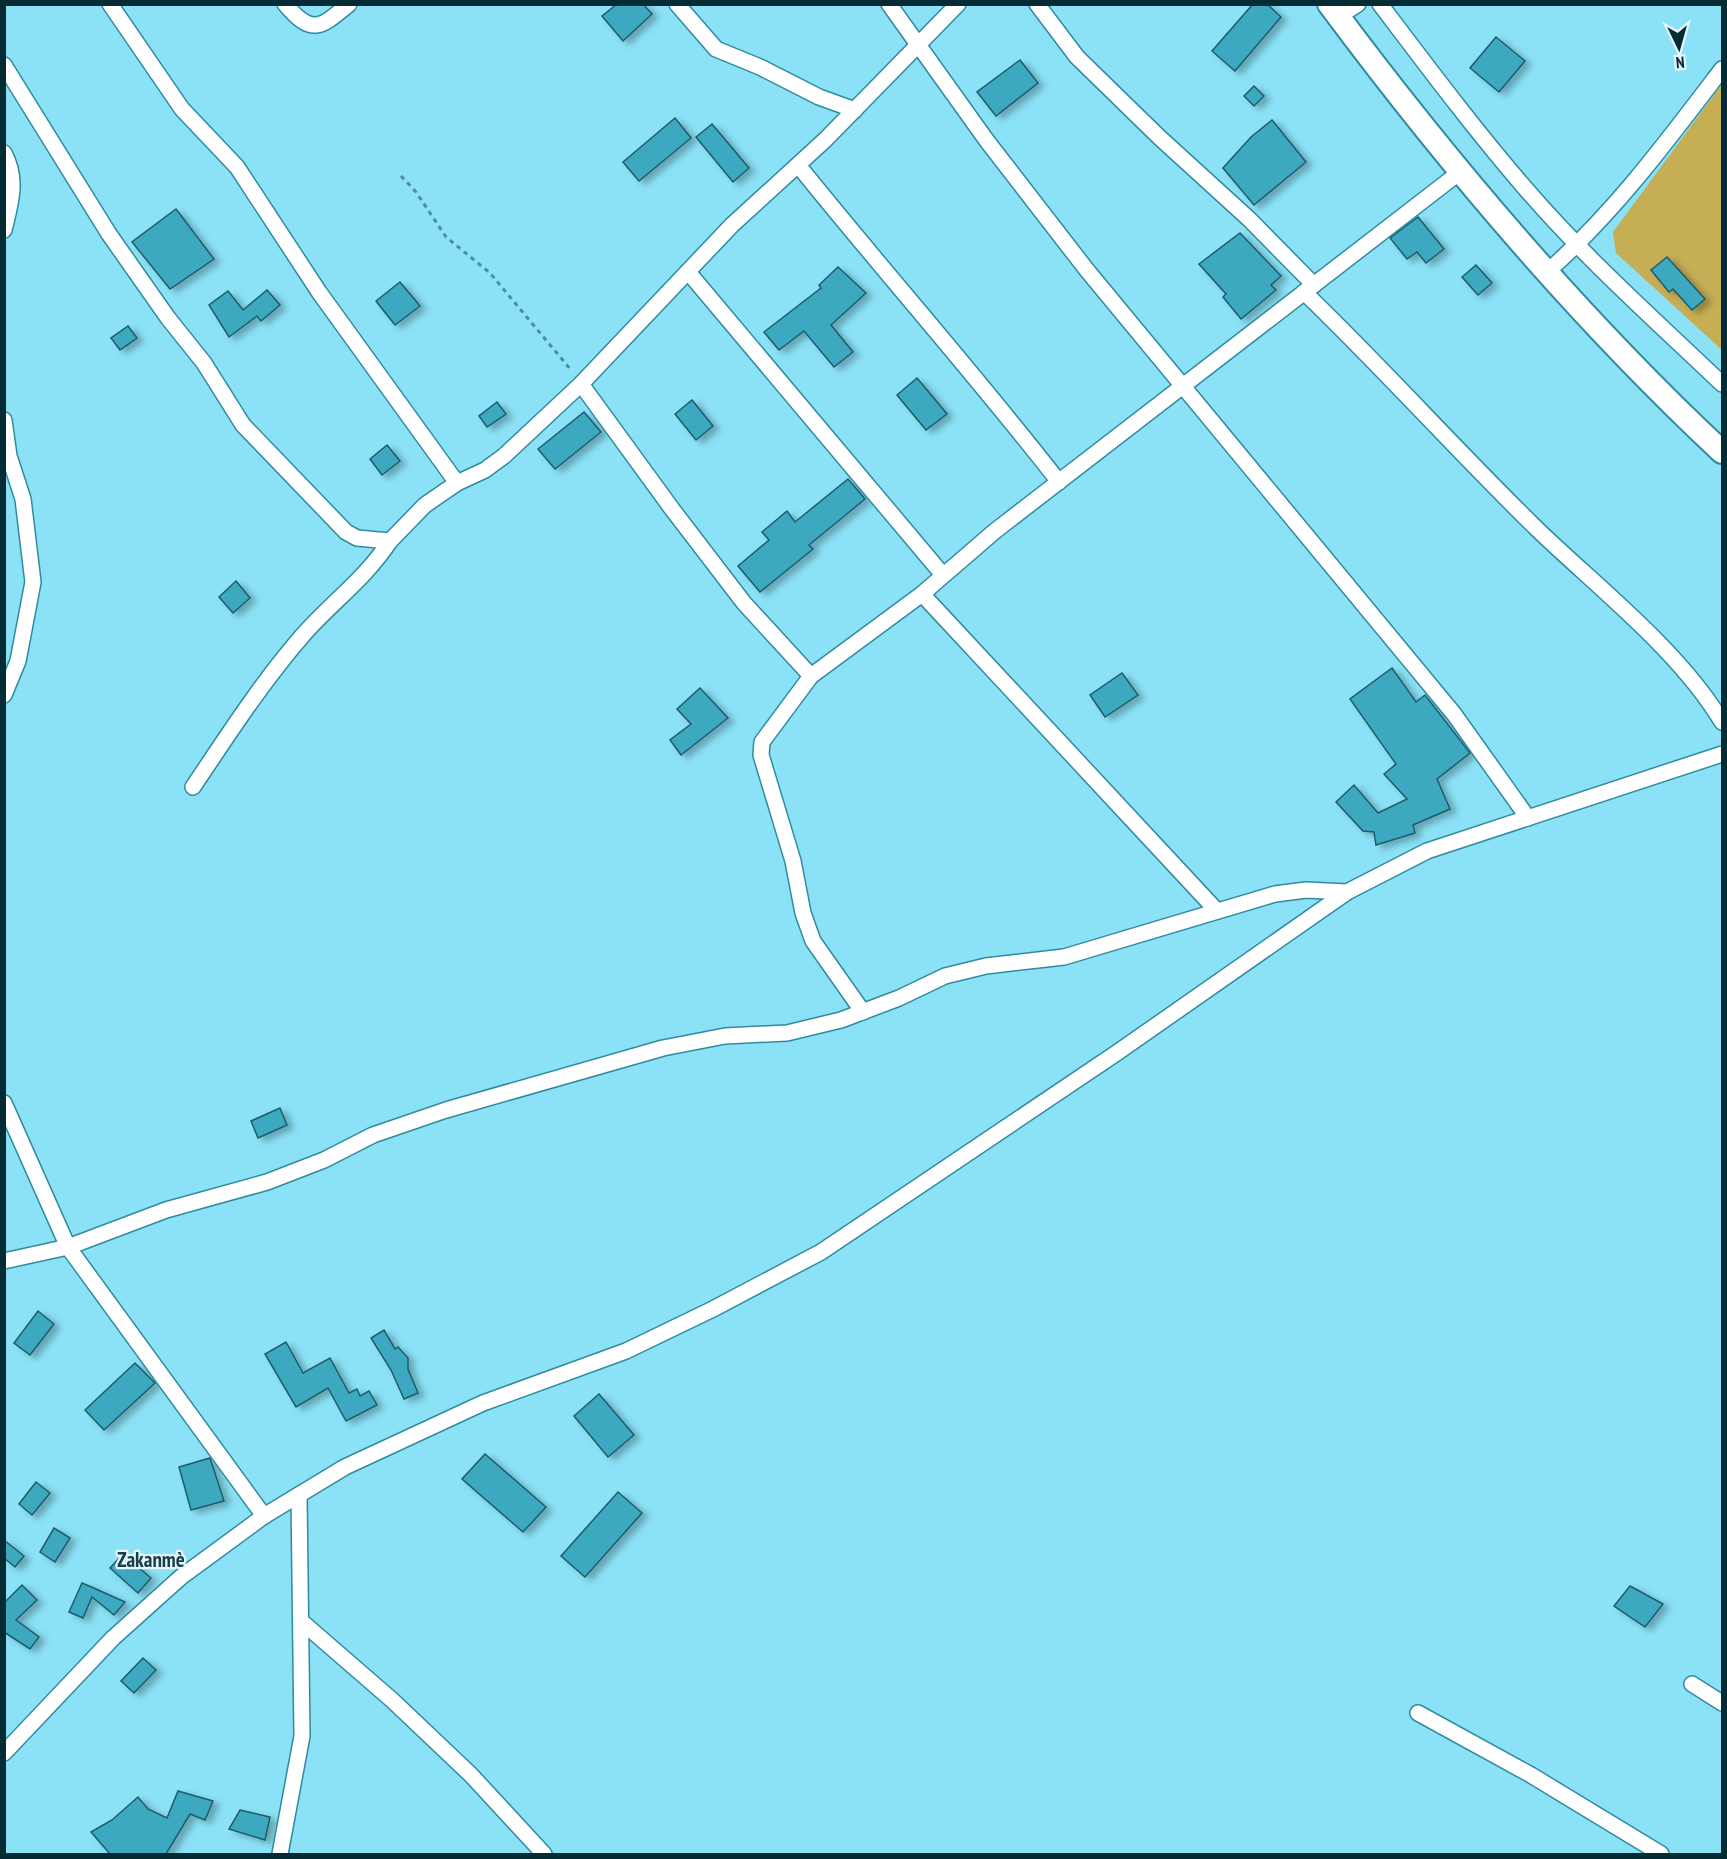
<svg xmlns="http://www.w3.org/2000/svg" width="1727" height="1859" viewBox="0 0 1727 1859" font-family="'PT Sans Narrow',sans-serif">
	<style>
		.green { fill: #c5ae54 }
		.building { fill: #3ea9c1; stroke: #1d5c6a; stroke-width: 1.5; filter: url(#shadow) }
		.lines { fill: none; stroke-linecap: round; stroke-linejoin: round }
		.minor-casing { stroke: #318b9f; stroke-width: 18 }
		.secondary-casing { stroke: #318b9f; stroke-width: 26 }
		.path { stroke: #4e8e9d; stroke-width: 3; stroke-dasharray: 4.5 4.5; stroke-linecap: butt }
		.minor { stroke: #fff; stroke-width: 15 }
		.secondary { stroke: #fff; stroke-width: 22 }
		.labels { text-anchor: middle; dominant-baseline: central; stroke-width: 4.5; stroke-linejoin: round; paint-order: stroke }
		.quarter-label { font-size: 21px; font-weight: bold; fill: #1a3e47; stroke: #e3f7fc }
	</style>
	<defs>
		<filter id="shadow"><feDropShadow dx="6" dy="3.5" stdDeviation="3" flood-color="#0004"/></filter>
	</defs>
	<rect width="100%" height="100%" fill="#8be1f6"/>
	<path class="green" d="M1722,84v266l-106,-97 -3,-21z"/>
	<g class="building">
		<path d="M617,4h26l9,10 -29,27 -21,-25z"/>
		<path d="M1253,4h14l14,13 -46,54 -23,-20z"/>
		<path d="M1496,37l29,24 -26,31 -29,-24z"/>
		<path d="M1020,60l18,23 -42,33 -19,-24z"/>
		<path d="M1254,86l10,10 -10,10 -10,-10z"/>
		<path d="M675,118l16,20 -52,43 -16,-19z"/>
		<path d="M1272,120l34,42 -52,43 -31,-37 28,-31z"/>
		<path d="M712,124l37,44 -16,14 -37,-45z"/>
		<path d="M176,209l38,50 -44,30 -38,-47z"/>
		<path d="M1418,217l26,32 -18,14 -9,-11 -10,7 -17,-21z"/>
		<path d="M1240,233l41,43 -10,9 5,5 -35,29 -18,-22 3,-3 -27,-30z"/>
		<path d="M1667,257l38,42 -13,11 -19,-21 -4,3 -18,-22z"/>
		<path d="M1476,265l16,18 -14,12 -16,-18z"/>
		<path d="M838,267l28,26 -35,32 22,27 -19,15 -30,-36 -25,19 -15,-18 57,-44 -2,-3z"/>
		<path d="M400,282l20,24 -25,19 -19,-24z"/>
		<path d="M267,290l13,15 -19,16 -4,-5 -28,21 -20,-32 19,-14 15,19z"/>
		<path d="M128,326l9,12 -17,12 -9,-12z"/>
		<path d="M917,378l30,36 -21,16 -29,-35z"/>
		<path d="M692,400l21,26 -17,14 -21,-26z"/>
		<path d="M497,402l9,12 -19,13 -8,-11z"/>
		<path d="M584,412l17,20 -46,37 -17,-20z"/>
		<path d="M387,445l13,16 -18,14 -12,-16z"/>
		<path d="M848,479l17,20 -56,46 4,4 -53,43 -22,-26 31,-26 -7,-8 25,-21 8,11z"/>
		<path d="M236,581l14,17 -17,15 -14,-16z"/>
		<path d="M1392,668l24,34 9,-7 45,58 -33,26 13,30 -37,16 2,8 -39,12 -2,-13 -11,-1 -27,-29 18,-17 24,28 29,-14 -23,-25 12,-10 -46,-65z"/>
		<path d="M1122,673l16,22 -33,22 -15,-22z"/>
		<path d="M700,688l28,30 -47,37 -11,-15 21,-16 -14,-15z"/>
		<path d="M280,1108l7,17 -29,13 -7,-17z"/>
		<path d="M38,1311l16,13 -24,31 -16,-12z"/>
		<path d="M384,1330l11,19 3,-2 10,11v11l10,24 -14,6 -13,-29 -20,-32z"/>
		<path d="M286,1342l17,31 27,-15 19,35 8,-4 3,7 9,-5 8,14 -31,16 -18,-33 -32,19 -31,-53z"/>
		<path d="M135,1363l20,20 -51,47 -19,-20z"/>
		<path d="M599,1394l35,41 -26,22 -34,-41z"/>
		<path d="M485,1454l61,53 -23,25 -61,-53z"/>
		<path d="M210,1458l14,43 -33,9 -12,-43z"/>
		<path d="M36,1482l14,11 -18,22 -13,-11z"/>
		<path d="M618,1492l24,21 -57,64 -24,-21z"/>
		<path d="M54,1528l16,10 -15,24 -15,-10z"/>
		<path d="M4,1540l20,16 -9,11 -11,-9z"/>
		<path d="M123,1554l28,24 -13,15 -28,-25z"/>
		<path d="M82,1583l14,6 29,13 -11,13 -22,-18 -9,21 -14,-6z"/>
		<path d="M22,1585l15,15 -21,20 23,17 -9,12 -26,-17v-29z"/>
		<path d="M1630,1586l33,18 -18,23 -31,-21z"/>
		<path d="M143,1658l13,12 -22,23 -13,-12z"/>
		<path d="M178,1791l35,10 -8,19 -15,-6 -24,40h-56l-19,-22 21,-12 26,-23 10,12 19,9z"/>
		<path d="M240,1810l30,7 -5,23 -36,-11z"/>
	</g>
	<g class="lines">
		<defs>
			<g id="minor">
				<path d="M110,4l72,105 55,58 82,125 138,191"/>
				<path d="M285,4c27,32 35,24 64,0"/>
				<path d="M677,4l39,45 44,18 59,30 36,13"/>
				<path d="M889,4l98,137 99,128 368,445 74,104"/>
				<path d="M1037,4l40,53 82,80 90,82 65,66"/>
				<path d="M1380,4c47,62 94,125 145,184 60,70 130,132 197,196"/>
				<path d="M1338,17l20,-13"/>
				<path d="M4,65l105,169 59,84 36,45 39,62 103,107 11,6 33,3 35,-36 32,-22 28,-13 19,-14 77,-72 151,-159 93,-85 133,-136"/>
				<path d="M4,153c14,26 7,49 0,77"/>
				<path d="M798,165c86,107 177,209 261,317"/>
				<path d="M1547,272c67,-59 121,-132 175,-203"/>
				<path d="M689,273l254,302"/>
				<path d="M1304,292c80,77 154,160 233,237 60,58 143,122 185,193"/>
				<path d="M581,384l91,125 72,94 67,73"/>
				<path d="M4,420l5,36 14,43 10,83 -15,79 -14,34"/>
				<path d="M922,594l295,317"/>
				<path d="M193,787c35,-52 69,-105 110,-152 29,-33 62,-56 87,-94"/>
				<path d="M863,1012l-50,-71 -10,-28 -10,-52 -32,-106 1,-13 49,-66 111,-82 73,-63 465,-359"/>
				<path d="M4,1103l64,144 98,-37 101,-28 57,-22 49,-25 73,-25 217,-62 62,-12 62,-3 54,-13 58,-22 46,-22 41,-10 78,-9 211,-63 31,-4 41,2"/>
				<path d="M4,1261l64,-14 196,269"/>
				<path d="M302,1622l90,78 79,75 73,79"/>
				<path d="M1692,1684l30,19"/>
				<path d="M1418,1713l113,62 130,79"/>
				<path d="M4,1753l109,-115 68,-61 83,-61 81,-49 138,-64 143,-52 87,-42 108,-57 297,-200 229,-160 80,-41 295,-97"/>
				<path d="M280,1854l22,-118 -3,-241"/>
			</g>
			<path id="secondary" d="M1329,4c119,160 248,312 393,448"/>
		</defs>
		<use href="#minor" class="minor-casing"/>
		<use href="#secondary" class="secondary-casing"/>
		<path class="path" d="M401,176l15,16 30,45 44,36 81,97"/>
		<use href="#minor" class="minor"/>
		<use href="#secondary" class="secondary"/>
	</g>
	<g class="labels">
		<g class="quarter-label">
			<text x="151" y="1559">Zakanmè</text>
		</g>
	</g>
	<rect width="1727" height="1859" fill="none" stroke="#052b34" stroke-width="12"/>
	<g transform="translate(1679 48) rotate(175)" stroke="#e3f7fc" stroke-width="4.5" paint-order="stroke">
	<path d="M0-4.5L10 22L0 15L-10 22Z" fill="#052b34"/>
	<text y="-9" font-size="16" font-weight="bold" text-anchor="middle" fill="#052b34">N</text>
	</g>
</svg>
